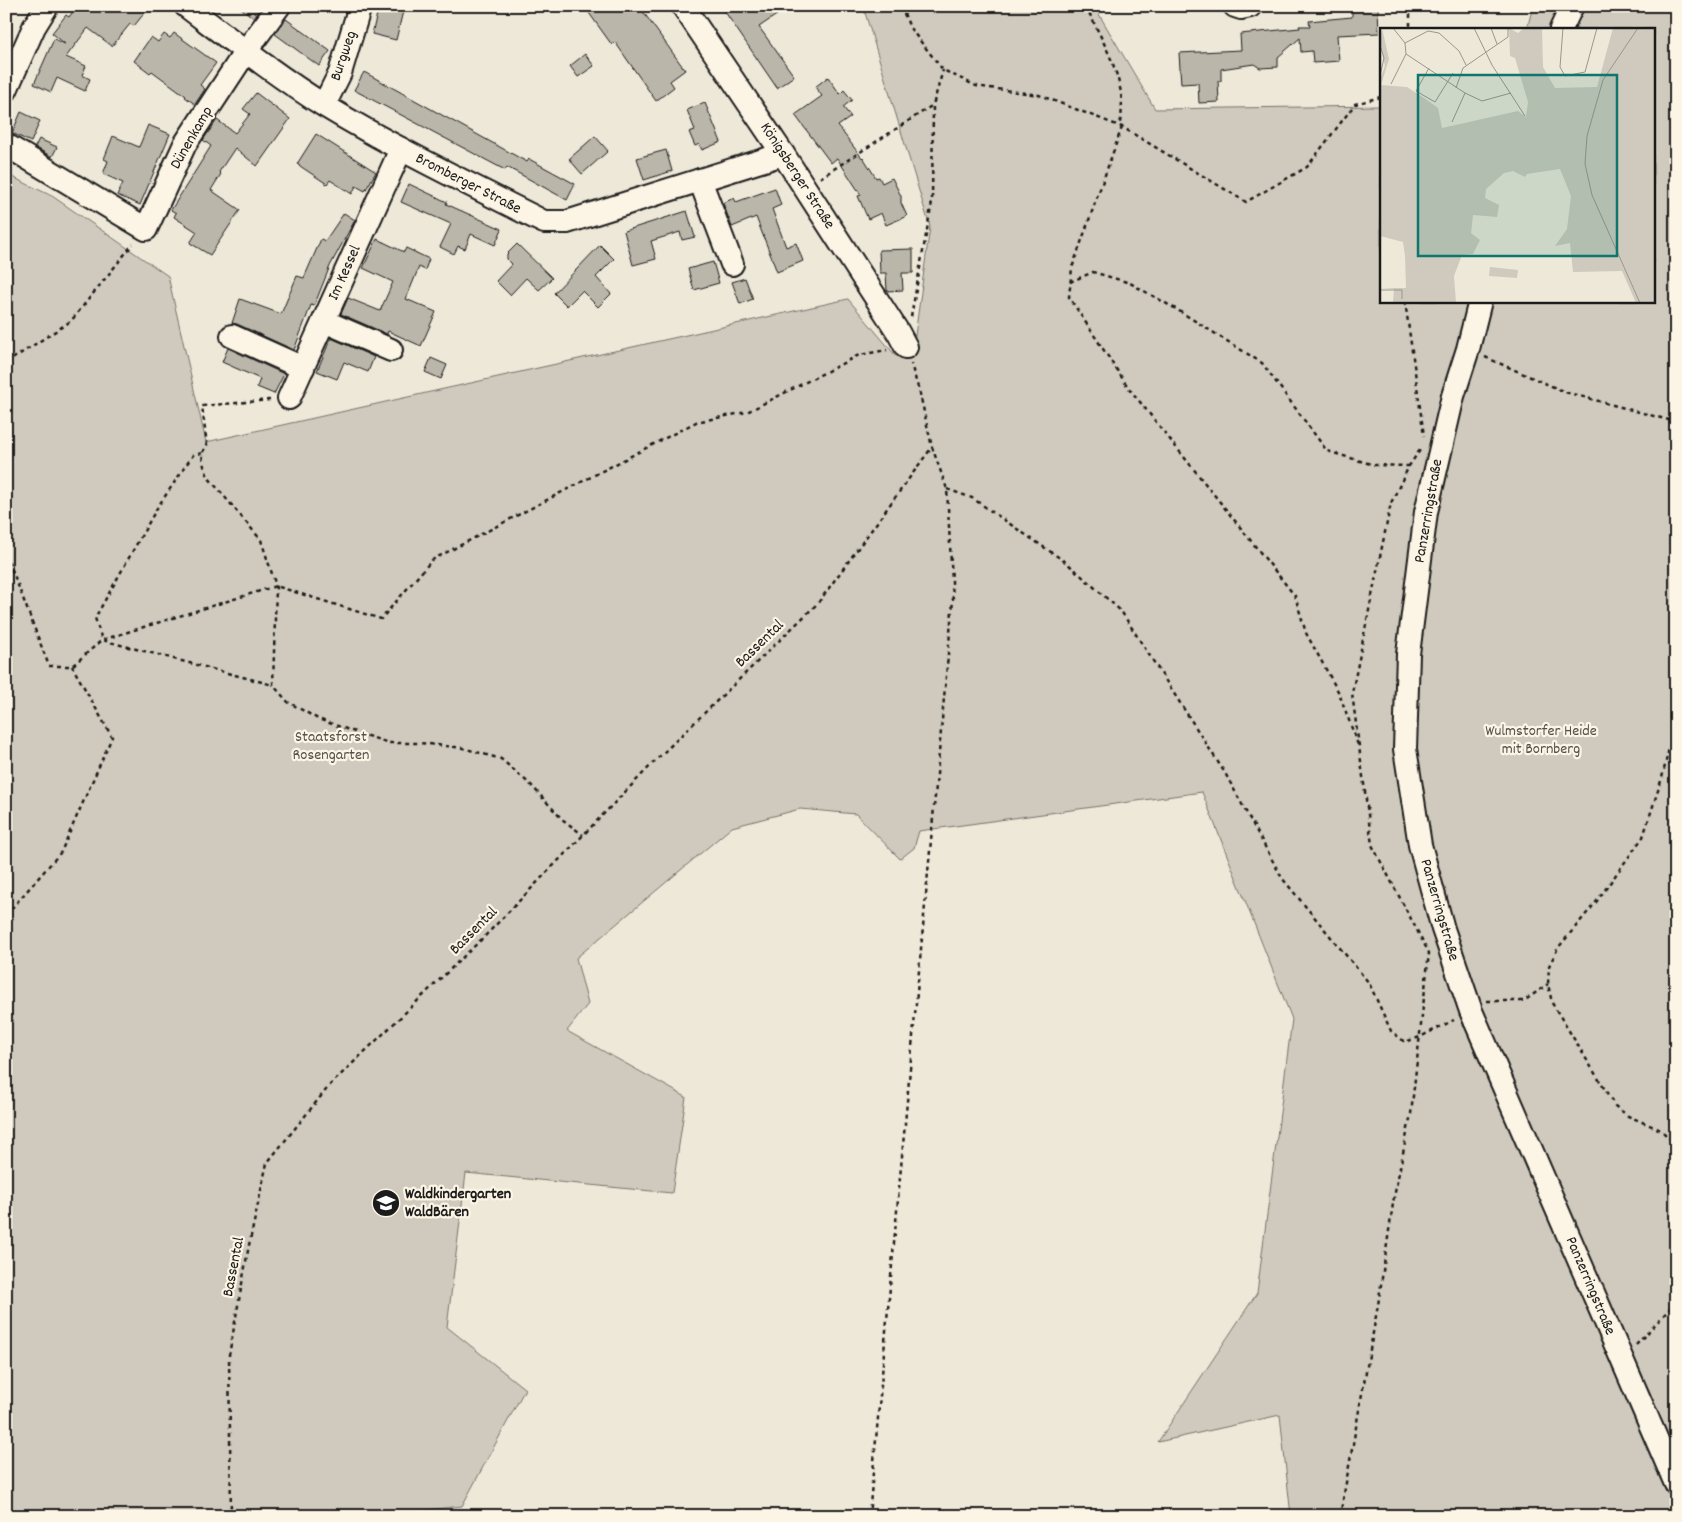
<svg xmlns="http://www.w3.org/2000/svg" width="1682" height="1522" viewBox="0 0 1682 1522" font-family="Dekko,sans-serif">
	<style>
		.green { fill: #cfcabd; stroke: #76736c }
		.building { fill: #bab6aa; stroke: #1c1c1c }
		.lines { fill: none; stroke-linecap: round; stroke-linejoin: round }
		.minor-casing { stroke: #1c1c1c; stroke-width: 26 }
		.path { stroke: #1c1c1c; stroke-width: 2.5; stroke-dasharray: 4 4; stroke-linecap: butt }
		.minor { stroke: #fcf5e5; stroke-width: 22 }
		.labels { text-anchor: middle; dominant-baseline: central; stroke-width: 4.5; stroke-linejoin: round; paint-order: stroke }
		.street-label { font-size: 16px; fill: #1c1c1c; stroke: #fcf5e5 }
		.park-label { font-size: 16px; fill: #52504c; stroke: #fcf5e5 }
		.poi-label { font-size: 16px; font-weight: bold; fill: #1c1c1c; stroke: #fcf5e5; text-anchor: start }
		.inset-road { fill: none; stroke: #9a968d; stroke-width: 1 }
		.view { fill: #0f766e; fill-opacity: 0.15; stroke: #0f766e; stroke-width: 2.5 }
		.inset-edge { fill: none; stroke: #1c1c1c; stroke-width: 2.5 }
	</style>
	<rect width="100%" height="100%" fill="#eee8d9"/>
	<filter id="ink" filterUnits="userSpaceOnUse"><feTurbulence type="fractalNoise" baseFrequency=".02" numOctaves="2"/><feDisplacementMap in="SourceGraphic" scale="10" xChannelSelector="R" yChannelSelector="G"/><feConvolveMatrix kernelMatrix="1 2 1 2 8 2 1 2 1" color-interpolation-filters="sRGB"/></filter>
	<g filter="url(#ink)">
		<path class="green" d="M863,6h231l61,103 226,-3v195h272v-272h-126l6,-23h143v1510h-385l-11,-101 -122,27 99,-149 35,-274 -90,-227 -283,39 -5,17 -14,11 -44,-45 -56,-5 -68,18 -156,131 12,46 -21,27 119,66 -14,96 -206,-20 -19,154 78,62 -63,117 -89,10h-367v-1342l46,22 116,80 38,166 642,-143 48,57 17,-6 17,-123z"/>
		<g class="building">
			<path d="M77,6h62l7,5 -12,15 -4,-2 -18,22 -24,-18 -22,29 20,9 -4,9 8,4 -5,12 -28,-13 -6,14 -17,-8 20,-45 11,5 -13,-11 14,-18 3,2z"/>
			<path d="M238,6h25l-9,12z"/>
			<path d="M379,6l24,5 -7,29 -24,-6z"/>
			<path d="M584,6h55l46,64 -15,11 4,6 -18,14 -41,-59 -3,3z"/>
			<path d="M721,6h52l5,8 -19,13 35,49 -17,12z"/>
			<path d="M1378,8l1,25 -42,2 2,26 -26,2 -1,-12 -11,1 -1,-14 -22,19v10l-18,1 -6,-4 -33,5v12h-3l1,21 -20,1 -1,-20 -17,1 -2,-31 62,-3 -1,-16 60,-6 -1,-2h11l-1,-5 43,-4v-8z"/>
			<path d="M286,19l44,32 -11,15 -44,-32z"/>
			<path d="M174,33l42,30 -16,22 5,4 -10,15 -10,-7 1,-1 -34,-25 -2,2 -16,-12 17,-24 7,5 6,-8 6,4z"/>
			<path d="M585,54l9,12 -16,11 -8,-11z"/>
			<path d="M364,72l163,90 2,-3 46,25 -8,16 -60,-33 -2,3 -151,-80z"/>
			<path d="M828,77l12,17 4,-4 8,10 -9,7 8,10 -13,9 24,32 1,-1 13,21 3,-1 3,6 10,-5 9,18v7l6,13 -21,9 -5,-12 -13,6 -10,-23 3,-1 -24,-37 -6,5 -36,-48 27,-19 -7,-9z"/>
			<path d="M256,93l34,26 -33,47 -22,-18 -16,24 2,2 -10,16 29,20 -30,45 -20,-12 7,-11 -23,-15 2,-4 -5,-3 40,-64 -8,-6 14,-20 18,13 15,-19 -7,-5z"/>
			<path d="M705,103l16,39 -19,8 -3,-6 -4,2 -6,-14 6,-2 -8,-20z"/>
			<path d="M21,112l19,9 -9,21 -19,-9z"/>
			<path d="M148,125l22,9 -30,71 -23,-10 6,-12 -20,-9 5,-13 -4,-2 9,-23 26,11z"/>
			<path d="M316,134l60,38 -11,19 -9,-5 -4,8 -22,-14 -3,4 -30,-20z"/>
			<path d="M595,136l13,15 -26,23 -13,-15z"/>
			<path d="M39,139l18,8 -5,10 -17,-10z"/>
			<path d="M666,150l6,21 -28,9 -7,-22z"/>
			<path d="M409,184l38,18 -1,2 56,25 -7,16 -24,-11 -6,15 -7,-3 -4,8 -14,-7 11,-23 -50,-22z"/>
			<path d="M775,188l6,17 -9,4 14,38 10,-4 7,18 -26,11 -21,-55 -24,10 -9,-24 11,-5 2,4z"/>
			<path d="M687,211l8,26 -13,3 -2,-8 -29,9 5,18 -23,6 -9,-34z"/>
			<path d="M344,213l11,7 -25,46 -16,40 -3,-1 -17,45 -57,-26 -5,-1 8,-24 41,15 16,-38 7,2 17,-39 4,2z"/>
			<path d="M377,239l27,13 2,-4 23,11 -4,11 -6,-3 -13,32 30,13 -15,34 -33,-15 -1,3 -46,-20 7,-16 32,13 13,-29 -30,-14z"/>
			<path d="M517,244l35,34 -13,12 -13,-12 -16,17 -14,-14 16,-17 -5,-5v-5z"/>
			<path d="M600,245l14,14 -18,18 15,17 -13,13 -16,-16 -15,15 -13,-13z"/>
			<path d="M913,249v24h-11l1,17 -16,1 -1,-18h-6l-1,-23z"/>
			<path d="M713,262l6,21 -25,7 -6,-21z"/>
			<path d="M745,278l8,21 -13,5 -8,-22z"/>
			<path d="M331,338l43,19 -6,15 -24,-10 -7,17 -20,-8z"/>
			<path d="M228,348l56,26 -10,20 -17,-7 3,-8 -38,-17z"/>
			<path d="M431,358l16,7 -6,14 -16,-7z"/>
		</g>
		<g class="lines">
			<defs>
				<g id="minor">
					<path d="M186,6c45,34 92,71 139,100 71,43 146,79 219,116h23l216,-68"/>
					<path d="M683,6l100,148 115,178 8,15"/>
					<path d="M1235,6l6,2 9,-2"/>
					<path d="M1561,29l11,-23"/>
					<path d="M6,90l28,-63 13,-21"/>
					<path d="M324,105l16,-32 20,-67"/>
					<path d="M6,145l140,84 39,-85 61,-93 33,-45"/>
					<path d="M700,180l32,84"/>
					<path d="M1480,301l-12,48 -15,47 -27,116 -18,142 -3,95 15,96 23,84 28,82 205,473"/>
					<path d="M324,321l67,29"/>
					<path d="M232,336l71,32"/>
					<path d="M289,398l112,-249"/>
				</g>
			</defs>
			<use href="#minor" class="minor-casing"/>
			<g class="path">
				<path d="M901,6l9,22 33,42 33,16 63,9 83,32 124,75 61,-35 48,-63 26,-7"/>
				<path d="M1086,6c16,36 45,79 33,120"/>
				<path d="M1410,6v23"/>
				<path d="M1122,127l-50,141 -3,29 59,90 167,209 11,37 33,60 19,52"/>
				<path d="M820,178l113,-73"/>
				<path d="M1070,282l23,-10 37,11 46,26 86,54 65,88 47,14 35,1"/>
				<path d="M1405,301l19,135"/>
				<path d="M911,317l21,-115 1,-97 10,-35"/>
				<path d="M1485,357l80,35 111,30"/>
				<path d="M6,363l65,-42 62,-77"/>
				<path d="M270,400l-68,6 5,39 -5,8 1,10 5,14 53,63 15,46 -3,99 15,17 30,17 34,12 37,12h31l43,5 38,11 30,26 31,34 21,16"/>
				<path d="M202,453l-9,2 -36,53 -62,110 7,22 171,45"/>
				<path d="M947,489l25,9 95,65 54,48 104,162 57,105 87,105 22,48 14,11 15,-5 34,-17"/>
				<path d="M6,554l43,112h23l30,-26 174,-54 105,33 51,-59 264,-138 51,-10 112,-57 28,-5"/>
				<path d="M1676,719l-14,59 -19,59 -46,64 -39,47 -9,18 -1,18 4,19 63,103 13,10 33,14 15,15"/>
				<path d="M6,915l55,-63 51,-115 -40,-71"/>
				<path d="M1487,1001h37l24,-17"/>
				<path d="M1636,1345l40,-43"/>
				<path d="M231,1516l-2,-161 20,-110 18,-82 63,-78 156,-150 174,-179 158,-153 114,-156"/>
				<path d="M869,1516l84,-916 -6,-111 -15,-42 -12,-53 -9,-30"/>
				<path d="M1340,1516l38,-211 16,-108 17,-83 18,-161 -57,-108 -20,-152 39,-190 18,-37 11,-16"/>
			</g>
			<use href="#minor" class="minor"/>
		</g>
	</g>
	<defs>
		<symbol id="school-disc" viewBox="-11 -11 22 22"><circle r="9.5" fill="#1c1c1c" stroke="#fcf5e5"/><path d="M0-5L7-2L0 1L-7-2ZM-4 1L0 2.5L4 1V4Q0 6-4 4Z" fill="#fff"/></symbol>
	</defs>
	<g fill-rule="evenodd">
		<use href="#school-disc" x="370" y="1187" width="32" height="32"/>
	</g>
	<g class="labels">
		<g class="street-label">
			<text transform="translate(344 56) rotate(-71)">Burgweg</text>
			<text transform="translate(192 138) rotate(-60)">Dünenkamp</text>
			<text transform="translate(797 176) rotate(57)">Königsberger Straße</text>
			<text transform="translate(468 184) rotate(27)">Bromberger Straße</text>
			<text transform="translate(345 273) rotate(-66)">Im Kessel</text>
			<text transform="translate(1429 511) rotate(-80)">Panzerringstraße</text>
			<text transform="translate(760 644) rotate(-44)">Bassental</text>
			<text transform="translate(1439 910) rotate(74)">Panzerringstraße</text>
			<text transform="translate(474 931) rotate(-45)">Bassental</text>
			<text transform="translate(234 1267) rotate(-79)">Bassental</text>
			<text transform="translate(1590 1286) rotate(67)">Panzerringstraße</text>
		</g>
		<g class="park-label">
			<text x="1541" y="731">Wulmstorfer Heide<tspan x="1541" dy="18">mit Bornberg</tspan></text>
			<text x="331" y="737">Staatsforst<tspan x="331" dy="18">Rosengarten</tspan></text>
		</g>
		<g class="poi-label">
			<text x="405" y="1194">Waldkindergarten<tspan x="405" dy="18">WaldBären</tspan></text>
		</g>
	</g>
	<g transform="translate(1380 28)">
		<rect width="275" height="275" fill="#eee8d9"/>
		<path d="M2,0l7,31 -8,26 26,2 17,11 14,10 4,20 76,-17 8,6 2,-15 -13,-44 -5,-2 -1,-28 9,5 6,-5h18l1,39 12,21 42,-1 16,-59h42v275h-19l-14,-32 -49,1 -3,-29 -15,3 12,-17 4,-33 -11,-27 -33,5 -2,3 -12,-6 -9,2 -18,16 -1,9 14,7 -2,12 -24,-2 -2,18 9,7 -7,14 -11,1 -8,21 2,27h-63l1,-14 -14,-1h26l-1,-32 -2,-14 -23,-6v-157l5,-13 -5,-23zM110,239l28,3 -1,8 -28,-2z" fill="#cfcabd"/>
		<path class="inset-road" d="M13,0l12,15 1,11 59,39 17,8 29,-8M94,0l18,37 33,51M111,0l6,16M183,0l-3,39 5,9 20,-4 12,-44M258,0l-35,52 -16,56 -2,28 7,31 48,108M25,15l23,-12 11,2 20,18 7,14M0,17l4,13 -4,18M49,40l-13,23 19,11 18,-29M11,56l15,-30M76,60l7,-20 45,-31v-9M72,94l13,-29M0,262h22v9"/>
		<path class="view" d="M38,47h199v181h-199z"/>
		<rect width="275" height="275" class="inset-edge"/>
	</g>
	<rect width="1682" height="1522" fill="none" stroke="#fcf5e5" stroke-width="25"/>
	<rect x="12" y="12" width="1657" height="1497" fill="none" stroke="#1c1c1c" stroke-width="2" filter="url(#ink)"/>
</svg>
